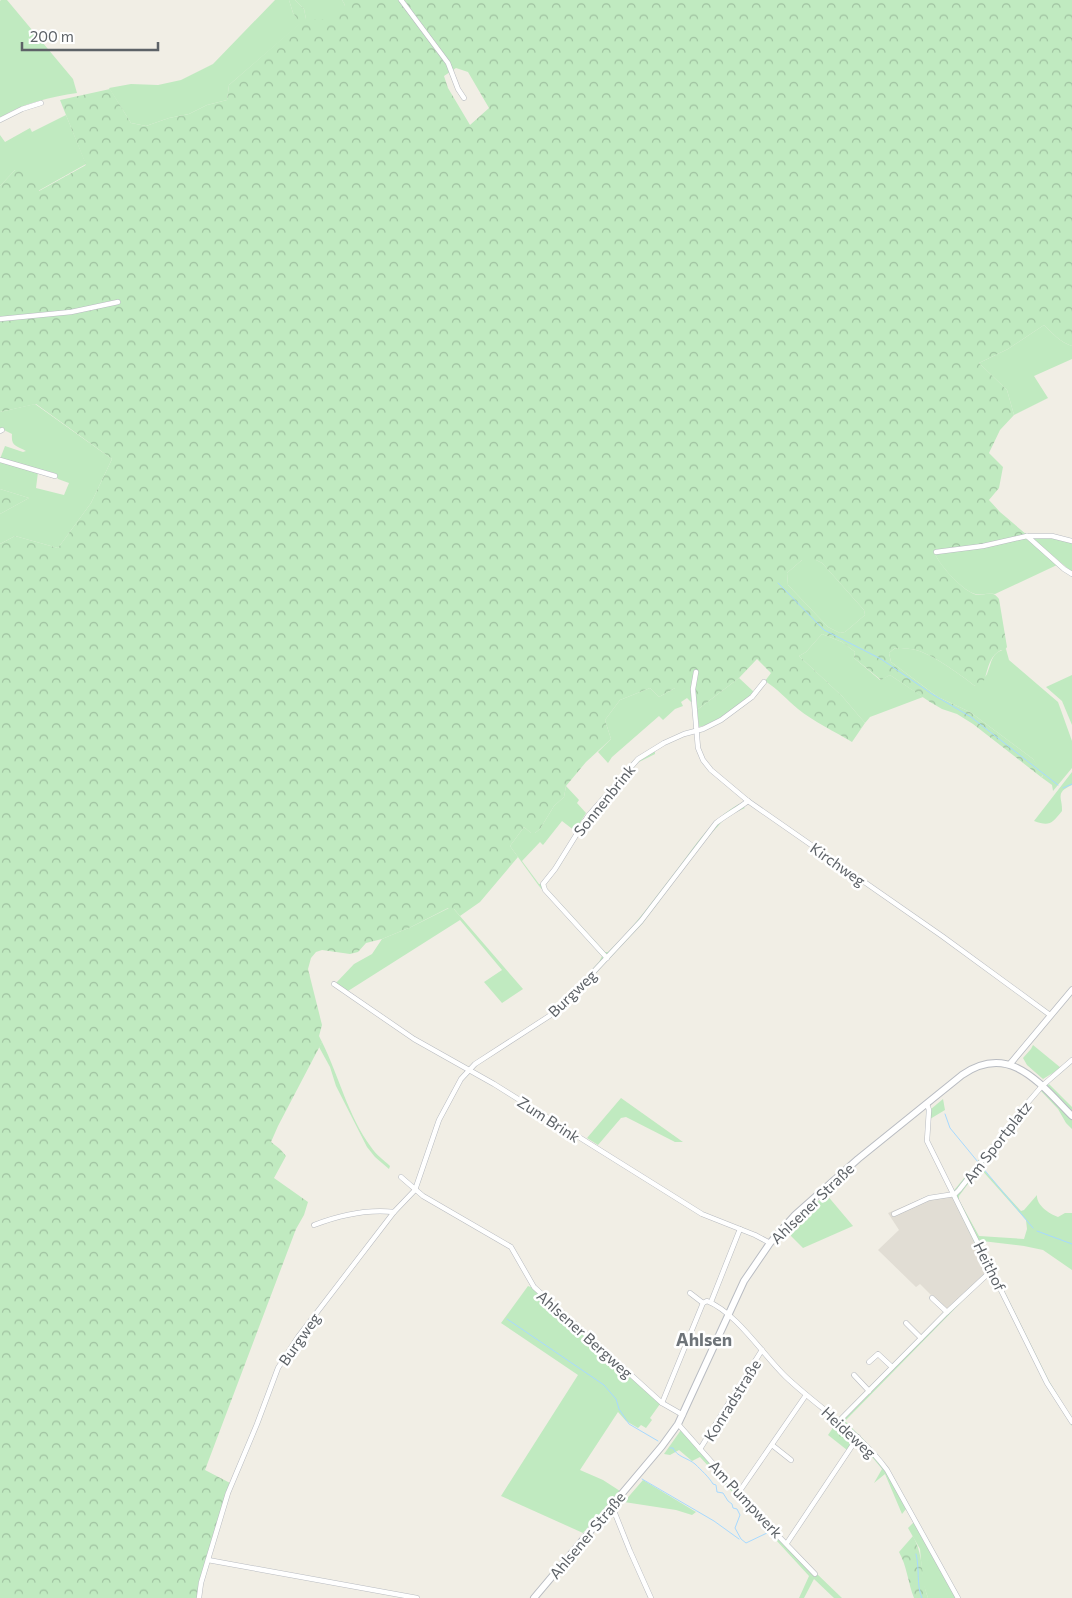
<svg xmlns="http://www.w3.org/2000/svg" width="1072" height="1598" viewBox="0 0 1072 1598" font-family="Commissioner,sans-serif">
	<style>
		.education { fill: #e1ddd4 }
		.green { fill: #c0eac0; fill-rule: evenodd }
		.forest { fill: url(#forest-crowns); fill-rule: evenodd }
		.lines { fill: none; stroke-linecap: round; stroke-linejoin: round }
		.stream { stroke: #a7d9ff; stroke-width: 1 }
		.minor-casing { stroke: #b8bbc0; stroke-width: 5.5 }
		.tertiary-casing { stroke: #b8bbc0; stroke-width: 7 }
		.secondary-casing { stroke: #b9bcc2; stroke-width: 8 }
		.minor { stroke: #fff; stroke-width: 4.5 }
		.tertiary { stroke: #fff; stroke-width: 5.5 }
		.secondary { stroke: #fff; stroke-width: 6 }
		.labels { text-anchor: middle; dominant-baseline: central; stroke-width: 5; stroke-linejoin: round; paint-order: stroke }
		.street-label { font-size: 15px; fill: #5d6267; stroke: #fff }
		.quarter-label { font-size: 18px; font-weight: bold; fill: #6e7479; stroke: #fff }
	</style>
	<defs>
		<pattern id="forest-crowns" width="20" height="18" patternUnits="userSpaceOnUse" patternTransform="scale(1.25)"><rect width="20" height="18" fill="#c0eac0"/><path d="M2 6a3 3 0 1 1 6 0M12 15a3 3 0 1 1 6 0" fill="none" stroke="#9fc1a0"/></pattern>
	</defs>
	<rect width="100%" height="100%" fill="#f1eee5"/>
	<path class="education" d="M951,1194l37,77 -41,40 -27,-27 -4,3 -38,-37 21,-20 -11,-17 40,-17z"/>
	<g class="green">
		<path d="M1,0h6l66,79 4,14c-26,4 -55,10 -77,25v-117z"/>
		<path d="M275,0h14l4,13 8,10 -72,62 -2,15 -20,5 -18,9 -20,4 -23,8 -15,-3 -22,-35 22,-4 27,1 23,-5 32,-16z"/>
		<path d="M295,0h47l3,5 -17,14h-22l-2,-10z"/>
		<path d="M66,115l20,49 -48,27 -23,-21 -15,16v-51l5,7 25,-14 2,4z"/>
		<path d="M1044,325c8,8 16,17 28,21v13l-38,17 14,22 -34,17 -7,-25 -28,-27 29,-14z"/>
		<path d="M35,404l77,55 -21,44 -33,45 -43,-12 -15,8v-30l29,-16 -29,-9v-28l38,11 -2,16 28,7 5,-12 -11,-4 -4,-6 -54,-14 5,-13 18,6 3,-1c-10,-6 -15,-4 -14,-17l-12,-6v-16z"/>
		<path d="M1027,537l30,28 -62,29c-7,-2 -13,2 -20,0 -13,-4 -34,-27 -40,-40l48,-6z"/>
		<path d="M1031,537h21l20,6v29z"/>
		<path d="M802,560h14l6,3 42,47 1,5 -20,17 -5,1 -12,-6 -40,-42 -1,-12z"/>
		<path d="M822,634l20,8 13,10 -1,6 26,22 10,-5 33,22 -53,20 -5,6 -23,-27 -43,-40 7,-4z"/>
		<path d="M895,648c6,2 10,0 15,1 16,0 52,27 65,37 4,-4 10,-8 12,-12 5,-12 4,-22 19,-25l3,11 49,42 14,39v27l-19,23 -1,-6 -11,-8 2,-1 -10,-17 -63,-47 -32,-15 -47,-35 -2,-9z"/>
		<path d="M1072,675v50l-10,-24 -16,-14z"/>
		<path d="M739,678l15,14c-16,14 -34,30 -55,35l-2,-17z"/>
		<path d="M650,688l9,9 16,-9h16v14l-4,-4 -6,4 2,4 -8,3 -12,11 -4,-4 -47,41 -4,6 -10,-11 13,-13 -6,-19 15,-20z"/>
		<path d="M655,749v5l-18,9 -53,60 -27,47 -13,14 3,5 58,63h3c27,-25 48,-56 71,-85 19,-25 32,-47 60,-63l6,4 -18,8 -8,9 -13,14 -64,85 -81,86 -26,18 36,-31 -3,-2 31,-33 3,-6 -63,-70 -29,-40 14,-19 7,6h4l5,-4 14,-23 10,-9 2,-11 13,14 -2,3 9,10 -11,18 -13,-10 -19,24 -3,-3 -18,19 17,23h5l37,-58 47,-57z"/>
		<path d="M1072,772v13c-18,8 -9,13 -10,26 -10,12 -12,16 -28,10z"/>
		<path d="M449,908h4l70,81 -21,14 -18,-21 18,-12 -42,-50 -112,71 -12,-8 18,-19 18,-10 10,-15 29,-12z"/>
		<path d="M322,1042c17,34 26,74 49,105 5,8 13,13 19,19l-1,3 -14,-12 -8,-10 -31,-61 -6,-19 -11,-20z"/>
		<path d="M1033,1045l28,23 -18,11 -16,-14 -4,-7 8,-9z"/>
		<path d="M1049,1084l23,23v22l-6,-6 -8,-14 -17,-18z"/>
		<path d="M621,1098l62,44h-8l-49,-25 -5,1 -23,27 -11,-7z"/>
		<path d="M943,1099l2,11 -15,9 1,-10z"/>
		<path d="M1022,1107l3,3 -44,57 40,44 3,-1 13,-15c-1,10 12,19 21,22l7,-4h7v57l-29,-20 -19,-4 -42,-5 -2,2 69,138 23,38v7l-27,-43 -53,-106 -3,-1 -5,3 -139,142 20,20 21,25 74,132h-32l-5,-15 -3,-34 -12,-21 6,-6 -8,-13 -4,5 -17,-40 -11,9 8,-14 -25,-30 -19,-17 150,-151 -37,-77zM980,1168l46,52 1,9 -3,10 -45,-3 -20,-36v-4z"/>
		<path d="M826,1194l27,32 -50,22 -17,-17z"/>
		<path d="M528,1286l5,2 127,116 -10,14 2,2 -6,8 -5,-3 -3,3 -12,-7 -8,-9 -38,58 23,10 17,11 -37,42 -82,-37 77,-121 -77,-52z"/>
		<path d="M681,1430l134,142 27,26h-8l-20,-19 -10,19h-5l10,-22 -109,-119 -8,4 -13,-11 -9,5 -6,-1z"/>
		<path d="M643,1480l53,32 -4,3 -16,-5 -52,-8z"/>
	</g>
	<g class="forest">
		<path d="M289,0h6l9,9 2,10h21l5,-8 13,-6 -3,-5h730v346c-12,-4 -20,-13 -28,-21l-36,24 -29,14 28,27 7,25 -14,15 -11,23 14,14 -4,21 -10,12 11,12 27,23 -21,6 -72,10c3,12 31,43 44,44 9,0 14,-5 21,4l8,48 -2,3h-4c-13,7 -13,21 -18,34l-8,2c-13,-10 -49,-37 -65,-37 -5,-1 -9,1 -15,-1l-6,5 2,9 47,35 32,15 63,47 11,15 -3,3 -68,-53 -16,-10 -15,-5 -12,-7 -40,-27 -9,5 -27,-22 1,-6 -13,-10 -20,-8 -16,18 -7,4 43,40 23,27 -13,19c-18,-11 -38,-20 -54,-33 -11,-9 -20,-20 -33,-28l6,-8 -14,-14 -18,19 -42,32 -1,-8h-5v-14h-16l-16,9 -9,-9 -30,12 -15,20 6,19 -25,23 -20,24 -2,11 -10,9 -14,23 -5,4h-4l-7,-6 -14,19 8,11 -38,45 -20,14 -6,-7 -3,1 -3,-2 -37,19 -29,12 -16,4 -8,9 -8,2 -28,-4 -6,2 -5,6 -3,11 14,56 -3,11 3,6 -44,84 -7,16 9,7 6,7 -12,22 34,24 -4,13 -8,14 -91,241 27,14 -35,114h-197v-1054l15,-8 43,12 33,-45 21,-44 -76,-55 -36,8v-226l15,-16 21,5 3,16 47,-26 -26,-65 50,-11 21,34 15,3 23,-8 20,-4 18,-9 20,-5 2,-15 71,-62 -7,-10zM456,68l12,4 21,36 -19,17 -22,-37 -4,-12zM802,560h14l6,3 42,47 1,5 -20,17 -5,1 -12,-6 -40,-42 -1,-12z"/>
		<path d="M0,489l29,9 -29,16z"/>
		<path d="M837,1422l17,15v3l-7,10 -19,-15z"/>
		<path d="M913,1536c12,23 7,39 15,62h-14c-6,-15 -7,-32 -15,-46z"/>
	</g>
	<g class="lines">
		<g class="stream">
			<path d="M778,583l46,47 57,29 51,35 39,23 87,68"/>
			<path d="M1063,788l9,-4"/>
			<path d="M945,1114l5,14 28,34"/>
			<path d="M982,1167l51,61"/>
			<path d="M1037,1231l35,13"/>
			<path d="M507,1319l97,66 12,14 3,10 10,15 29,17"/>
			<path d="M670,1448h3c4,9 15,10 22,16 6,6 14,13 18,20l3,1 1,7 6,1 5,8 4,3 1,4 4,1 3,6 -5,13 6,11 5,4 21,-10"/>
			<path d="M642,1479l72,42 25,18"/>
			<path d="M916,1554c4,15 0,31 6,44"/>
		</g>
		<defs>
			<g id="minor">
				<path d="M401,0l47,63 10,26 6,9"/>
				<path d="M0,120l22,-11 19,-6"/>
				<path d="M0,319l71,-7 47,-10"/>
				<path d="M0,431l2,-1"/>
				<path d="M0,460l55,16"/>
				<path d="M1027,536l37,33 8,5"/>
				<path d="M936,552l47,-6 44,-10h25l20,5"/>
				<path d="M696,672l-3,17 5,59 5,12 8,10 37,31 194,135 108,79"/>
				<path d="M607,958l-62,-68 -2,-6 12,-15 33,-53 50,-57 26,-16 20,-9 19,-5 18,-9 31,-23 12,-15"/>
				<path d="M334,984l80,55 80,45 208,130 53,21 15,8"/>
				<path d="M927,1104l2,6 -2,31 120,242 25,39"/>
				<path d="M401,1177l22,19 88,51 23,40 128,116 21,12"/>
				<path d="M894,1214l35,-16 26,-4 4,-4 65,-83 18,-21 30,-26"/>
				<path d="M314,1225c26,-10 53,-16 80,-13"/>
				<path d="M690,1293l13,10 4,-2c30,12 56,54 79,76 34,32 73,55 101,93l71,128"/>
				<path d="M932,1298l15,14"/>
				<path d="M711,1302l29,-73"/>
				<path d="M906,1323l15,15"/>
				<path d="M869,1362l9,-8 14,13"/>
				<path d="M854,1375l15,16"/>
				<path d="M662,1403l41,-100"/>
				<path d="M840,1420l107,-108 45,-42"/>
				<path d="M678,1424l84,95 53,55"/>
				<path d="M772,1445l19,15"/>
				<path d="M700,1449l62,-99"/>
				<path d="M739,1492l67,-97"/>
				<path d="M612,1506l18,45 21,47"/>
				<path d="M787,1543l71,-106"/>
				<path d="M208,1560l209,38"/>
				<path d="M199,1598l2,-15 27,-90 29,-69 21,-56 20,-31 96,-125 21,-22 24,-70 22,-41 14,-15 82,-53 84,-90 75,-98c10,-8 22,-14 32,-22"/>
			</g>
			<path id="tertiary" d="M1010,1064l62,-74"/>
			<path id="secondary" d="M534,1598l128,-152 16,-22 66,-143 26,-38 25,-28 63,-56 104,-84c48,-33 78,9 110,41"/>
		</defs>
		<use href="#minor" class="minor-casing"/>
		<use href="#tertiary" class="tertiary-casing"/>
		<use href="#secondary" class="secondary-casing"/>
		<use href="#minor" class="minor"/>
		<use href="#tertiary" class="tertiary"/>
		<use href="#secondary" class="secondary"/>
	</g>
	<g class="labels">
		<g class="street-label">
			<text transform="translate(604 800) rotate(-51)">Sonnenbrink</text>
			<text transform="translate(838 864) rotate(35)">Kirchweg</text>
			<text transform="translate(572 993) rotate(-44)">Burgweg</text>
			<text transform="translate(549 1119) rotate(33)">Zum Brink</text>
			<text transform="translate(997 1142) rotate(-52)">Am Sportplatz</text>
			<text transform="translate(812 1203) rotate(-44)">Ahlsener Straße</text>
			<text transform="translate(990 1266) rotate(64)">Heithof</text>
			<text transform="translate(585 1334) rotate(42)">Ahlsener Bergweg</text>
			<text transform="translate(299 1339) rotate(-55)">Burgweg</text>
			<text transform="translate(732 1400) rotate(-58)">Konradstraße</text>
			<text transform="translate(849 1432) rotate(43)">Heideweg</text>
			<text transform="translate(746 1499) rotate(47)">Am Pumpwerk</text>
			<text transform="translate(587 1535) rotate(-50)">Ahlsener Straße</text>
		</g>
		<g class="quarter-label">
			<text x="704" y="1339">Ahlsen</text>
		</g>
	</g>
	<path d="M22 42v8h136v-8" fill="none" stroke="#5d6267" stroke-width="2.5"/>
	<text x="30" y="42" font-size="15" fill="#5d6267" stroke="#ffffff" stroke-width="4" paint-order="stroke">200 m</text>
</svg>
